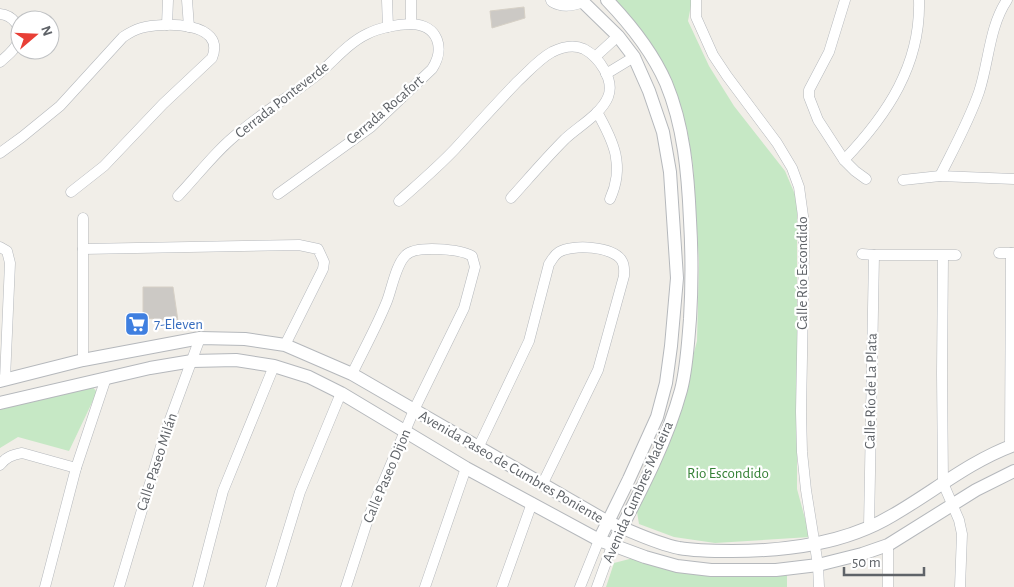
<svg xmlns="http://www.w3.org/2000/svg" width="1014" height="587" viewBox="0 0 1014 587" font-family="'Alegreya Sans',sans-serif">
	<style>
		.green { fill: #c6e8c5 }
		.building { fill: #ccc9c5; stroke: #d6d0c6 }
		.lines { fill: none; stroke-linecap: round; stroke-linejoin: round }
		.minor-casing { stroke: #b5b8bc; stroke-width: 11 }
		.tertiary-casing { stroke: #b5b8bc; stroke-width: 14 }
		.secondary-casing { stroke: #b6babf; stroke-width: 15 }
		.minor { stroke: #fff; stroke-width: 10 }
		.tertiary { stroke: #fff; stroke-width: 12 }
		.secondary { stroke: #fff; stroke-width: 14 }
		.labels { text-anchor: middle; dominant-baseline: central; stroke-width: 4.5; stroke-linejoin: round; paint-order: stroke }
		.street-label { font-size: 15px; fill: #5f6368; stroke: #fff }
		.shop-label { font-size: 15px; fill: #366cbe; stroke: #fff; text-anchor: start }
		.park-label { font-size: 15px; fill: #358136; stroke: #fff }
	</style>
	<rect width="100%" height="100%" fill="#f1eee8"/>
	<g class="green">
		<path d="M616,0h76l-4,21 21,45 25,40 51,65 12,28v290l13,48 -95,6 -41,-6 -35,-13 -2,-12 42,-103 18,-68 2,-79 -6,-97 -6,-36 -14,-36 -18,-34z"/>
		<path d="M89,383l8,9 -28,59 -51,-14 -18,11v-42z"/>
		<path d="M641,556l69,15 77,-2v18h-181l8,-24z"/>
	</g>
	<g class="building">
		<path d="M524,7l1,11 -33,10 -2,-17z"/>
		<path d="M143,287h30l5,34 -35,-3z"/>
	</g>
	<g class="lines">
		<defs>
			<g id="minor">
				<path d="M187,0l2,27"/>
				<path d="M387,0l1,27"/>
				<path d="M411,0v24"/>
				<path d="M696,0v17l17,38 14,21 50,67 15,25 7,19 4,29 1,30 -3,166 1,40 4,38 12,75 1,22"/>
				<path d="M845,0l-16,52 -20,38v7l9,23 26,40 11,11 11,8"/>
				<path d="M0,14c12,1 23,13 19,26 -3,9 -12,16 -19,22"/>
				<path d="M167,25l1,-25"/>
				<path d="M595,57l23,-21"/>
				<path d="M606,74l28,-17"/>
				<path d="M597,112c17,30 28,54 13,87"/>
				<path d="M0,153l22,-16 38,-31 63,-69c6,-4 11,-7 18,-9 21,-6 86,-7 71,30l-49,46 -59,62 -33,26"/>
				<path d="M844,160c43,-45 77,-95 75,-160"/>
				<path d="M940,176c14,-28 29,-55 39,-84 10,-30 10,-65 28,-92"/>
				<path d="M903,180l37,-4 74,3"/>
				<path d="M178,196c20,-21 39,-47 63,-65 24,-20 52,-37 76,-56 16,-13 31,-32 50,-41 12,-6 30,-10 44,-10 28,1 34,25 21,45l-61,58 -93,67"/>
				<path d="M399,201c19,-17 38,-33 56,-52 20,-22 41,-45 62,-67 11,-10 22,-23 35,-30 10,-5 21,-8 32,-3 15,8 31,31 24,48 -7,17 -29,29 -43,42 -19,19 -36,39 -54,59"/>
				<path d="M83,218v142"/>
				<path d="M0,247l7,4 3,12 -5,116"/>
				<path d="M83,249l216,-4 19,4 6,13 -1,7 -38,76"/>
				<path d="M999,253h15"/>
				<path d="M862,254l12,1h82"/>
				<path d="M943,256l-1,117 1,110 16,37 3,14 -2,53"/>
				<path d="M1010,446l1,-193"/>
				<path d="M478,448l51,-107 20,-77c3,-4 5,-9 10,-12 13,-8 55,-6 63,9 3,5 2,10 2,15l-26,94 -56,115"/>
				<path d="M0,465c6,-8 12,-10 22,-12l54,15"/>
				<path d="M869,527l5,-272"/>
				<path d="M888,545v42"/>
				<path d="M45,587l31,-119 30,-90"/>
				<path d="M119,587l46,-154 35,-95"/>
				<path d="M198,587l25,-96 51,-125"/>
				<path d="M271,587l29,-95 41,-99"/>
				<path d="M346,587l23,-71 45,-106 50,-102 11,-41 -3,-11c-12,-7 -56,-11 -66,-1 -10,9 -14,33 -19,46 -10,25 -23,48 -35,73"/>
				<path d="M425,587l41,-119"/>
				<path d="M502,587l30,-84"/>
				<path d="M580,587l19,-47"/>
				<path d="M597,587l15,-41"/>
			</g>
			<g id="tertiary">
				<path d="M607,0c24,25 45,51 59,83 18,43 22,91 24,137 2,34 2,66 0,99 -2,23 -3,48 -9,71 -15,55 -43,106 -69,156"/>
				<path d="M582,1l36,35 16,21 15,34 14,41 7,40 7,106 -6,68 -5,37 -9,34 -28,62 -30,61"/>
				<path d="M0,381l83,-21 117,-22 45,1 40,6 67,29 256,148c24,9 46,21 71,26 17,3 36,3 53,3 55,0 113,-7 161,-36 40,-23 77,-54 121,-70"/>
				<path d="M0,403l150,-35 42,-7 44,-1 38,6 35,11 32,16 125,75 133,72 46,17 32,9 34,4h65l42,-5 44,-11 26,-9 88,-55 38,-19"/>
			</g>
			<path id="secondary" d="M553,0c10,6 20,4 29,0"/>
		</defs>
		<use href="#minor" class="minor-casing"/>
		<use href="#tertiary" class="tertiary-casing"/>
		<use href="#secondary" class="secondary-casing"/>
		<use href="#minor" class="minor"/>
		<use href="#tertiary" class="tertiary"/>
		<use href="#secondary" class="secondary"/>
	</g>
	<defs>
		<symbol id="supermarket-square" viewBox="-11 -11 22 22"><rect x="-9" y="-9" width="18" height="18" rx="4" fill="#3f7fe0" stroke="#fff"/><path d="M-6-5.5h2.5l.6 2H6L4.5 2H-2.5L-4.4-4H-6ZM-1.5 3.2a1.3 1.3 0 1 0 .1 0ZM3 3.2a1.3 1.3 0 1 0 .1 0Z" fill="#fff"/></symbol>
	</defs>
	<g fill-rule="evenodd">
		<use href="#supermarket-square" x="123" y="310" width="28" height="28"/>
	</g>
	<g class="labels">
		<g class="street-label">
			<text transform="translate(282 100) rotate(-38)">Cerrada Ponteverde</text>
			<text transform="translate(385 110) rotate(-41)">Cerrada Rocafort</text>
			<text transform="translate(802 273) rotate(-90)">Calle Río Escondido</text>
			<text transform="translate(871 391) rotate(-89)">Calle Río de La Plata</text>
			<text transform="translate(157 462) rotate(-72)">Calle Paseo Milán</text>
			<text transform="translate(511 467) rotate(30)">Avenida Paseo de Cumbres Poniente</text>
			<text transform="translate(387 476) rotate(-67)">Calle Paseo Dijon</text>
			<text transform="translate(638 492) rotate(-66)">Avenida Cumbres Madeira</text>
		</g>
		<g class="shop-label">
			<text x="154" y="324">7-Eleven</text>
		</g>
		<g class="park-label">
			<text x="728" y="473">Rio Escondido</text>
		</g>
	</g>
	<g transform="translate(35 35) rotate(71)"><circle r="24" fill="#ffffff" stroke="#bfc1c3"/>
	<path d="M0-4L9 19L0 12L-9 19Z" fill="#e83f36"/>
	<text y="-8" font-size="14" font-weight="bold" text-anchor="middle" fill="#5f6368">N</text>
	</g>
	<path d="M844 567v8h80v-8" fill="none" stroke="#5f6368" stroke-width="2.5"/>
	<text x="852" y="567" font-size="15" fill="#5f6368" stroke="#ffffff" stroke-width="4" paint-order="stroke">50 m</text>
</svg>
